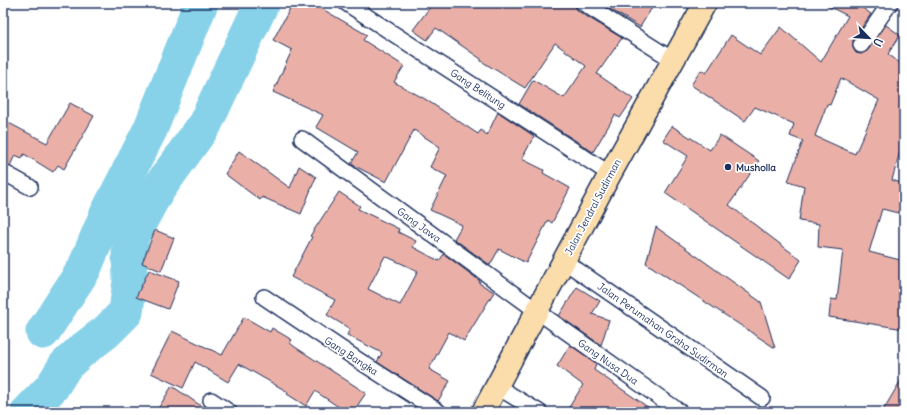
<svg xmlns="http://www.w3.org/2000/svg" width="907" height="415" viewBox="0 0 907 415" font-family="Delius,sans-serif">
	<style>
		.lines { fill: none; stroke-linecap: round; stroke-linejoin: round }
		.river { stroke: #88d2e9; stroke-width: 35 }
		.building { fill: #eab0a7; stroke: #1b2f5e; fill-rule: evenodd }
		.street-casing { stroke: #1b2f5e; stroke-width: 18 }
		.highway-casing { stroke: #1b2f5e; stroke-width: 25 }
		.street { stroke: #fff; stroke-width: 15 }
		.highway { stroke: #faddab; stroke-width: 22 }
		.poi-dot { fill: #1b2f5e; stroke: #fff; stroke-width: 1.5 }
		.labels { text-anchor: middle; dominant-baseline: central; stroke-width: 3.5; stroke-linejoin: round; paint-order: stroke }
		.street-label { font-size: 10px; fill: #1b2f5e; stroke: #fff }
		.poi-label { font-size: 10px; font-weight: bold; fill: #1b2f5e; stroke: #fff; text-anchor: start }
	</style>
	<rect width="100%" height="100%" fill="#fff"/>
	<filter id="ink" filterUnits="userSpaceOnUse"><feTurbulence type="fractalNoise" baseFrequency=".025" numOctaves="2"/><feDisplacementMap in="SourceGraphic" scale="8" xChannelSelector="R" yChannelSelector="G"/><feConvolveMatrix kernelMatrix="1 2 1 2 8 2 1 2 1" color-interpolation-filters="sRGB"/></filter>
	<g filter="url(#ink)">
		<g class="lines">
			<g class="river">
				<path d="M43,332l41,-63 23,-55 43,-84 51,-127"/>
				<path d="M28,412l24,-25 13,-21 16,-15 25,-19 20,-20 4,-31 -1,-28 3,-17 24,-44 49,-68 57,-121"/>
			</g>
		</g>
		<g class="building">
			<path d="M293,3h19l55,32 -4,5 41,26 -10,16 31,17 53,35 3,-4 6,5 11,-23 36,24 -12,23 22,11 -1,3 27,15 -18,35 -4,-3 -22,43 -27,-14 -9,16 -36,-26 8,-14 -32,-15 17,-34 -17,-9 10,-20 -26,-17 -28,52 -35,-18 7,-12 -42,-25 7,-12 -50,-23 19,-42 -19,-10z"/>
			<path d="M433,3h141l4,8 44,27 -25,36 36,25 -13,19 -5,-3 -22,37 -74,-48 14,-24 31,18 22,-32 -31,-23 -30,45 -44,-27v-2l-45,-31 -9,12 -14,-10z"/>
			<path d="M600,3h55l-15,24z"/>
			<path d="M822,3h34l15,11 -18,26v8l3,5 5,1 7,-4 18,-25 14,10 -12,19 16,12v71l-12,43 12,4v21l-2,9 -20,-5 -13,43 35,9v68l-75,-12 2,-18 6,1 6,-50 -25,-3 1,-23 -20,-3 5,-35 -16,-5 15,-40 -13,-5 4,-12 -39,-17 -10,14 -54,-36 10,-15 5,3 25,-38 29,20 21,-28 40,35 27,-46zM841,78l38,22 -24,54 -40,-18 12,-32 3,1z"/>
			<path d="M70,103l24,13 -30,53 -6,-4 -5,7 -29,-18 -2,4 -7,-3 -5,11 -7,-3v-43l44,23z"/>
			<path d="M672,126l38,24 10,-15 39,26 -30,44 72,55 -12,19 -124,-86 23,-37 -25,-16z"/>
			<path d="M239,151l51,37 9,-22 17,11 -15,37 -39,-17 -2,3 -35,-26z"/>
			<path d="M339,192l21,14 -2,3 41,20 -1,3 18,9 -3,6 26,14 5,-7 36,27 -1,2 15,9 -30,49 -15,-9 -20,37 21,12 -12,20 -61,-39 5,-9 -35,-18 3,-6 -23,-14 8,-15 -44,-23 21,-40 -2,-1zM385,256l33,15 -18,34 -32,-16z"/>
			<path d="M656,227l105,75 14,46 -129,-85z"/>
			<path d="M155,230l19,8 -13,33 -19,-8z"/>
			<path d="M149,270l30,11 -11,28 -32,-12z"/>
			<path d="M577,287l23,14 -8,13 17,6 -8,25 -42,-29z"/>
			<path d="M244,317l26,15 2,-4 20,12 -2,3 5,4 71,46 -13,19h-7l-31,-21 -9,15 -19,-12 1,-2 -49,-28 -11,18 -33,-20 -12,26 -32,-15 21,-42 50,24z"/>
			<path d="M570,345l26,18 -2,7 61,42h-89l17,-27 -26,-19z"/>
			<path d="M904,375v37h-22z"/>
			<path d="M172,386l38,26h-54z"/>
		</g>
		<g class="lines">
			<defs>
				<g id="street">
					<path d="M346,3l264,171"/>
					<path d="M583,3l90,57"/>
					<path d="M861,45l29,-42"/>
					<path d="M302,139l235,172 143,101"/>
					<path d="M3,172l27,15"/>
					<path d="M564,261l198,137"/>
					<path d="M264,297l94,63 81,52"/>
					<path d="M496,386l43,26"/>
					<path d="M211,400l18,12"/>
				</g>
				<path id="highway" d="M483,412l127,-238 95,-171"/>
			</defs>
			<use href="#street" class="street-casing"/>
			<use href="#highway" class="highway-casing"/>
			<use href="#street" class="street"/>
			<use href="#highway" class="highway"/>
		</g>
	</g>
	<circle class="poi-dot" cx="728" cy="167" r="4"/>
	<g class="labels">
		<g class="street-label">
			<text transform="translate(478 89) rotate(33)">Gang Belitung</text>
			<text transform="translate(593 207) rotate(-62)">Jalan Jendral Sudirman</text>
			<text transform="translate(419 225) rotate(36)">Gang Jawa</text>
			<text transform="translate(663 330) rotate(35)">Jalan Perumahan Graha Sudirman</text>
			<text transform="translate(351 356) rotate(33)">Gang Bangka</text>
			<text transform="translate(608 362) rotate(35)">Gang Nusa Dua</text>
		</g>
		<g class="poi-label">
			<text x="736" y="167">Musholla</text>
		</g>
	</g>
	<rect width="907" height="415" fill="none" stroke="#fff" stroke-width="16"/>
	<rect x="8" y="8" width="891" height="399" fill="none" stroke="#1b2f5e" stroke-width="1.5" filter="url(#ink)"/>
	<g transform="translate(869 38) rotate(115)" stroke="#ffffff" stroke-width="3" paint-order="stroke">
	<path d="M0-3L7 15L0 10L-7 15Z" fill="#1b2f5e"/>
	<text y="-6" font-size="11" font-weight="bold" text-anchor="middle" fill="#1b2f5e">U</text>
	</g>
</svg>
